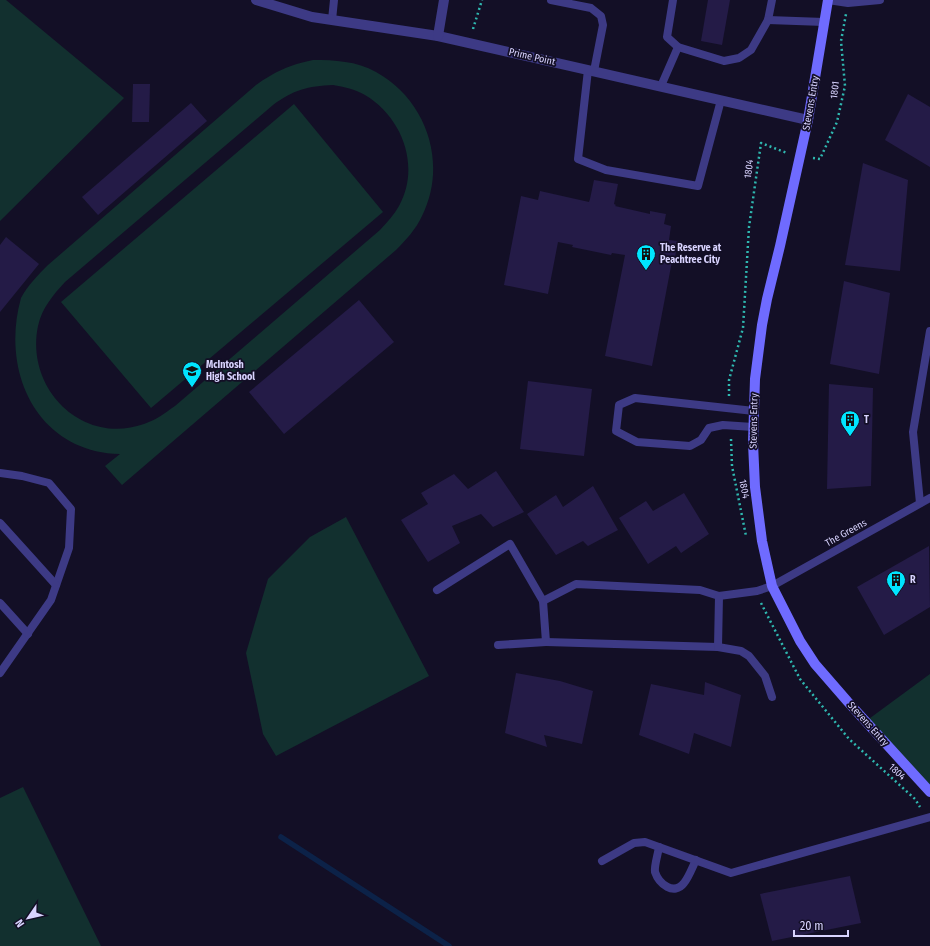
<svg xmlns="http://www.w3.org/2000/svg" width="930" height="946" viewBox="0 0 930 946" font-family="'Fira Sans Condensed',sans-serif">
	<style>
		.green { fill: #12302f; fill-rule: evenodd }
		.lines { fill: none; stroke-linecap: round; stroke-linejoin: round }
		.stream { stroke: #0c2248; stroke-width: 5.5 }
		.building { fill: #241b47 }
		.path { stroke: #2fb8b0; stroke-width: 2.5; stroke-dasharray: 2 3; stroke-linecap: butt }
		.lane { stroke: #3d3a85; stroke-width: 8 }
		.street { stroke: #3d3a85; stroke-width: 10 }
		.secondary { stroke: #6f6bff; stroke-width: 10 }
		.labels { text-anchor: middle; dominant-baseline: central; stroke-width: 3.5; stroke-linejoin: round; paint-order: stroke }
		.street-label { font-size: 10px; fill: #d9d4ff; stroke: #130f26 }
		.poi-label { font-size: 10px; font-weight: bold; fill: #d9d4ff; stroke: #130f26; text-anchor: start }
	</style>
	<rect width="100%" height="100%" fill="#130f26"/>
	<g class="green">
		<path d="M0,0h6l118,98 -124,123z"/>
		<path d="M313,60c22,0 43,1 63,12 51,28 72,92 46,144 -6,13 -16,24 -26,34l-274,235 -17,-19 15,-12c-82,-2 -120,-81 -99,-156 7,-13 17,-23 27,-33l208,-180c20,-14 33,-20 57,-25zM333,85c11,2 22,4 32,10 37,22 56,71 34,111 -5,9 -12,16 -19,24l-205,176c-10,7 -19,14 -31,18 -62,22 -119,-36 -106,-98 4,-18 15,-31 27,-44l208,-177c20,-15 35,-19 60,-20z"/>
		<path d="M294,104l89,108 -232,196 -90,-106z"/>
		<path d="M346,517l83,159 -153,80 -13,-22 -17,-81 22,-74 42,-42z"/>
		<path d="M930,674v113l-68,-63z"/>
		<path d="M23,787l78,159h-101v-148z"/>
	</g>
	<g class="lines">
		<path class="stream" d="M281,837l168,109"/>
	</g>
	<g class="building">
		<path d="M708,0h22l-8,45 -21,-4z"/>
		<path d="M133,84h17l-1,38h-17z"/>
		<path d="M908,94l22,13v60l-45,-27z"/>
		<path d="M191,103l16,18 -109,94 -16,-18z"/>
		<path d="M863,163l45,17 -8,91 -55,-6z"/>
		<path d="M594,180l24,4 -4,20 2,1 -1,1 35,8v-3l16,3 -2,10 7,2 -2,14 9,1 -3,16 -2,-1 -21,110 -47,-10 20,-101 -13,-2 -1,2 -39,-8 1,-2 -15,-3 -10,52 -44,-9 17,-89 17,4 2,-9 49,11 1,-3 5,1 -5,-1z"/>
		<path d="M6,237l33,27 -39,48v-67z"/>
		<path d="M844,281l46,12 -11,81 -49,-10z"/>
		<path d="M359,300l35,42 -110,92 -35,-42z"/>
		<path d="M528,381l64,8 -8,67 -64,-7z"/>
		<path d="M829,384l44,4 -2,98 -44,3z"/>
		<path d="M496,471l28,41 -31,15 -12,-13 -29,12 8,17 -32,19 -27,-42 27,-16 -7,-11 33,-19 14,15z"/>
		<path d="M593,486l25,44 -30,16 -5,-5 -27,14 -29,-41 29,-19 7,12z"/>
		<path d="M684,493l25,41 -28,19 -5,-7 -28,18 -29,-46 27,-17 7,10z"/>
		<path d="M929,546l1,61 -46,28 -27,-48z"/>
		<path d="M516,673l44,8 33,10 -11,53 -38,-9 3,12 -42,-14z"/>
		<path d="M705,682l36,13 -10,52 -37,-14 -5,21 -50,-19 12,-51 53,11z"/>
		<path d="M850,876l11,47 -89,18 -12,-47z"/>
	</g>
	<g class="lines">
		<g class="path">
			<path d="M473,29l9,-29"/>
			<path d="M813,158l7,1 17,-37 8,-36 -4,-45 5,-27"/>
			<path d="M729,396v-16l14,-52 6,-101 12,-84 26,10"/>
			<path d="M731,439l1,27 14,70"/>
			<path d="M761,603l39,76 49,60 66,60 5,8"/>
		</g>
		<g class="lane">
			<path d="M551,0l40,8 10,8 2,9 -9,46"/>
			<path d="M673,0l-6,37 11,10 46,14 15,-3 12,-8 17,-30 4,-20"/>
			<path d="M828,0l20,3 32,-3"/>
			<path d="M332,20l2,-20"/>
			<path d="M768,20l56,2"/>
			<path d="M588,70l-10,89 28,11 92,16 23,-86"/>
			<path d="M661,86l17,-39"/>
			<path d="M753,427l-30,-2 -14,3 -8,12 -11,6 -53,-4 -21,-11 3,-26 16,-7 119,13"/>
			<path d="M0,473l22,3 27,7 22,26 -2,39 -18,52 -51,73"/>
			<path d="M920,503l-7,-71 17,-101"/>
			<path d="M0,523l56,62"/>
			<path d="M437,590l73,-46 33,57 33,-17 124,6 19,6 38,-5 15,-5 158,-88"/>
			<path d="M0,603l28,31"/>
			<path d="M546,642l172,5 23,4 8,5 16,20 7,21"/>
			<path d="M498,645l48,-3 -3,-41"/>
			<path d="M718,647l1,-51"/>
			<path d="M659,847c-1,7 -5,19 -4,25 4,12 19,24 29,11 5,-6 8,-15 12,-23"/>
			<path d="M602,861l32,-18 11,-1 86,31 199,-56"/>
		</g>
		<g class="street">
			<path d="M256,0l56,17 126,19 370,84"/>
			<path d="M438,36l6,-36"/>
		</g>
		<path class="secondary" d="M828,0l-20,120 -28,126 -13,53 -5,26 -7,54 -2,64 2,44 7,54 10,45 28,55 15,23 33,38 82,90"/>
	</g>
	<defs>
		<symbol id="building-pin" viewBox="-11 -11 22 30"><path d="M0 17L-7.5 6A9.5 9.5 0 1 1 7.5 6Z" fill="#00e5ff" stroke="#130f26"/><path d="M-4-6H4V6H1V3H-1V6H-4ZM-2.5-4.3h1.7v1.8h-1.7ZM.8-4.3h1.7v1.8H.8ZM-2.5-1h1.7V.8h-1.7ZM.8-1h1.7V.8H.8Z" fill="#111"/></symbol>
		<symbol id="school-pin" viewBox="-11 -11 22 30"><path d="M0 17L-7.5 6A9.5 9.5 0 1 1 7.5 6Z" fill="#00e5ff" stroke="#130f26"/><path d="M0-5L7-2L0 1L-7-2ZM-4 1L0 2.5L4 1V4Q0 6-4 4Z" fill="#111"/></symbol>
	</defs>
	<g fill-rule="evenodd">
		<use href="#building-pin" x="635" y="243" width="22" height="30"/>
		<use href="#school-pin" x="181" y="360" width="22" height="30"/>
		<use href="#building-pin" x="839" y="409" width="22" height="30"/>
		<use href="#building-pin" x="885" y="569" width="22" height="30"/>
	</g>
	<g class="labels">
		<g class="street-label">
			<text transform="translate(532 57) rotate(13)">Prime Point</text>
			<text transform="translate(835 90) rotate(-83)">1801</text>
			<text transform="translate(811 103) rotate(-80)">Stevens Entry</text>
			<text transform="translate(749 169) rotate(-82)">1804</text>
			<text transform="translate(754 421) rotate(-89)">Stevens Entry</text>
			<text transform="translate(744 489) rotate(79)">1804</text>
			<text transform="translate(846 533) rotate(-29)">The Greens</text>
			<text transform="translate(868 724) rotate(48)">Stevens Entry</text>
			<text transform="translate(897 772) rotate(43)">1804</text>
		</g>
		<g class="poi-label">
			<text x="660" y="248">The Reserve at<tspan x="660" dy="12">Peachtree City</tspan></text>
			<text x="206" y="365">McIntosh<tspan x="206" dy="12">High School</tspan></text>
			<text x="864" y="420">T</text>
			<text x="910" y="580">R</text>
		</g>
	</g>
	<g transform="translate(28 918) rotate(236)" stroke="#130f26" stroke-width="3" paint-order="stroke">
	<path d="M0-3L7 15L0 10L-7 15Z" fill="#d9d4ff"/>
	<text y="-6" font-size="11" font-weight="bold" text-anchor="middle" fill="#d9d4ff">N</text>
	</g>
	<path d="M794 930v6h54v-6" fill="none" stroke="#d9d4ff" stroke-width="2"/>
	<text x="800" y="930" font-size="12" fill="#d9d4ff" stroke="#130f26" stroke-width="3" paint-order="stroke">20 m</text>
</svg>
